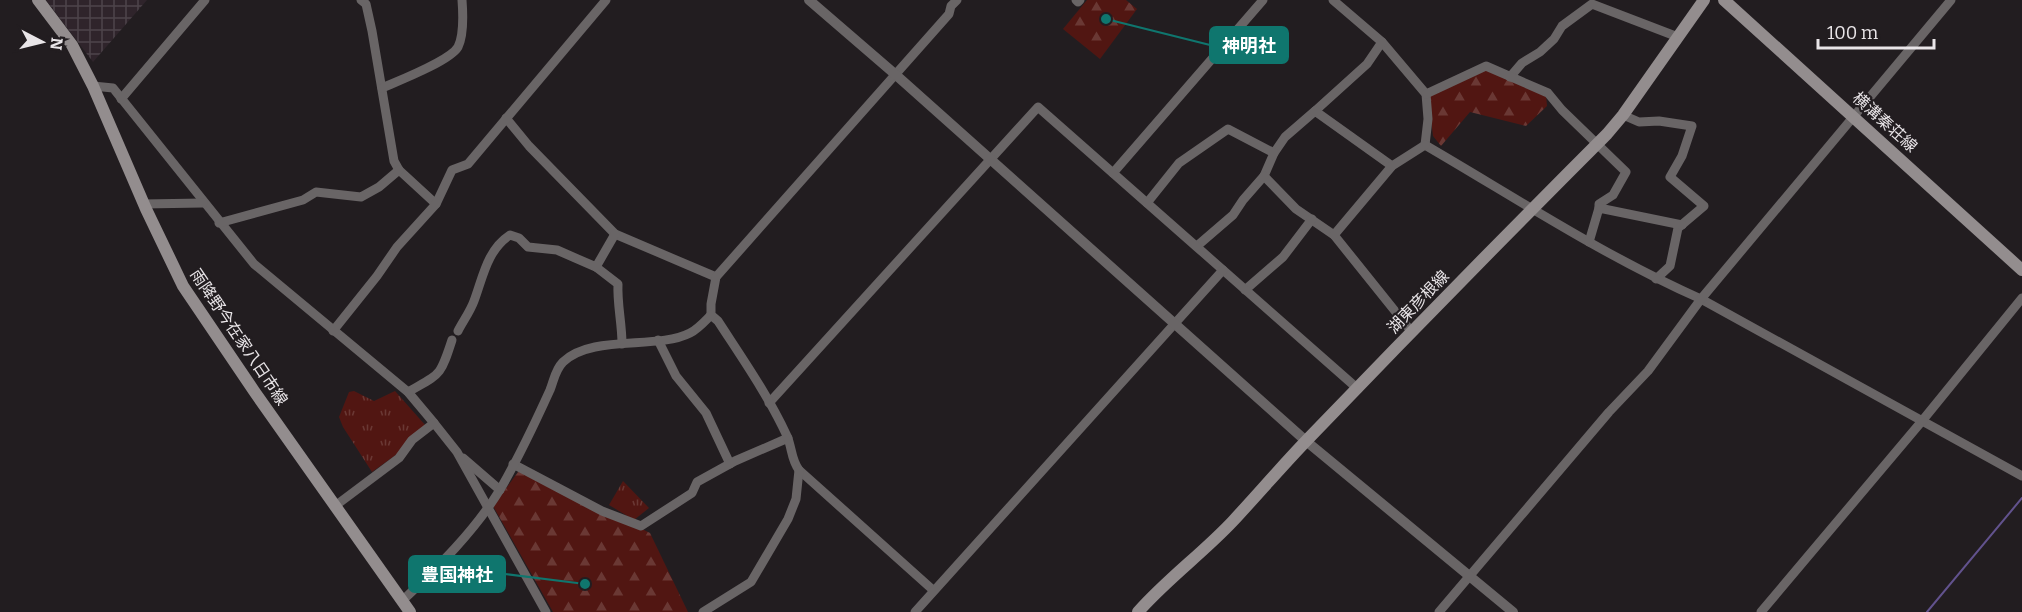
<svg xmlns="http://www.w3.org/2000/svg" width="2022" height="612" viewBox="0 0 2022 612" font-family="Bitter,'Noto Sans JP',serif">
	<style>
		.industrial { fill: url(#industrial-grid) }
		.grass { fill: url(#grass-tufts) }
		.forest { fill: url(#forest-firs) }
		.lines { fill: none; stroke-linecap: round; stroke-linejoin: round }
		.stream { stroke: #62528d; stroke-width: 2 }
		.minor { stroke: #696566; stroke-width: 9 }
		.tertiary { stroke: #696566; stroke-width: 10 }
		.secondary { stroke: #938d8e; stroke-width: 12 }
		.labels { text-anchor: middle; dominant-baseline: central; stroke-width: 4.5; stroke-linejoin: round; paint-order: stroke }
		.street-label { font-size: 16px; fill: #e9e5e8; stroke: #221d20 }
		.leader { fill: none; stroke: #0f766e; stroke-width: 2 }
		.callout-dot { fill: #0f766e; stroke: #221d20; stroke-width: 2 }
		.callout { fill: #0f766e; stroke: #0f766e; stroke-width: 2 }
		.callout-label { font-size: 18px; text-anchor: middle; font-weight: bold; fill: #fff }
	</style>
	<defs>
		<pattern id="industrial-grid" width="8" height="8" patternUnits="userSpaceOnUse" patternTransform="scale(1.5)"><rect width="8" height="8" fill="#2f242b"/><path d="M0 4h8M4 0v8" fill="none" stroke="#4d444a"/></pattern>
		<pattern id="grass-tufts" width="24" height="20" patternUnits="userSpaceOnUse" patternTransform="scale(1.5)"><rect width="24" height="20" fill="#511612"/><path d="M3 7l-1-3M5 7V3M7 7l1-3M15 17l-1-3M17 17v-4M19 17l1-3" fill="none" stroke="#6a3834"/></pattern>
		<pattern id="forest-firs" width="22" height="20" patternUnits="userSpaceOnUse" patternTransform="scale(1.5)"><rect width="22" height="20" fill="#511612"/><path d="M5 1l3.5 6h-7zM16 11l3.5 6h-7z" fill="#6a3834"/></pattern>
	</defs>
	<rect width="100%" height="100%" fill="#221d20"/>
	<path class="industrial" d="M46,0h101l-54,62z"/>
	<g class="grass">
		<path d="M354,391l20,10 21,-10 31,35 -26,26 -28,20 -29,-45 -4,-10 10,-25z"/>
		<path d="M623,481l26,27 -15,12 -25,-15z"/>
	</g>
	<g class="forest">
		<path d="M1087,0h39l11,9 -37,50 -37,-30z"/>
		<path d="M1487,68l59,27 1,11 -21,20 -56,-14 -29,34 -8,-10 -5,-41z"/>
		<path d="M521,468l129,65 38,79h-135l-60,-106z"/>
	</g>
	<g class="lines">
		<path class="stream" d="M1927,612l95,-114"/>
		<g class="minor">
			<path d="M361,0l5,4 6,27 22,130 5,9 37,34"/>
			<path d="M1076,0l2,2 2,-2"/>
			<path d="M1333,0l49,42 44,52 2,25 -3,26"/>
			<path d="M1510,77l12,-14 18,-11 14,-13 8,-13 30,-22 86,33"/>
			<path d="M93,86l20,2 141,176 154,128 26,31 23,29 89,160"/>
			<path d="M382,88c16,-7 68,-27 76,-41 6,-12 5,-34 4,-47"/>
			<path d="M1426,94l60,-28 62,27 14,17 64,62 -13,23 -14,9v4"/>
			<path d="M121,99l84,-99"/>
			<path d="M1315,111l52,-47 15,-22"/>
			<path d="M1623,115l16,7 20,-1 33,5 -10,30 -12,21 34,29 -26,22 -8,38 -14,13"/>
			<path d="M506,118l23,28 86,88 101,43"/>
			<path d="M1425,145c91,53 179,111 276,154l321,177"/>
			<path d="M1274,153l11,-16 30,-26 77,55"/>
			<path d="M1113,173l150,-173"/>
			<path d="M1147,203l32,-40 49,-34 46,24 -10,23 32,33 38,26"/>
			<path d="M143,204l60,-1"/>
			<path d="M219,223l84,-23 13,-8 45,5 18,-10 20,-17"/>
			<path d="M1589,242l10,-34 83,17"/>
			<path d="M1197,246l36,-31 10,-15 21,-24"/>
			<path d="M596,267l22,17c-1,20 4,39 4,60"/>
			<path d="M1245,290l38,-33 29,-38"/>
			<path d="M333,331l44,-55 20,-29 39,-43 16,-34 16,-6 138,-164"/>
			<path d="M458,331c5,-10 12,-19 16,-30 9,-24 13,-51 36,-66l9,3 9,9 29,3 39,17 19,-33"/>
			<path d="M1411,331l-77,-96 58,-69 33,-21"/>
			<path d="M658,340l18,36 30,37 24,51"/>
			<path d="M408,392c33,-19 32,-15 44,-52"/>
			<path d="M769,403l269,-296c107,94 213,188 320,282"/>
			<path d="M463,458l37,32"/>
			<path d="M513,464l89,47 39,15 51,-33 5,-11 38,-21 53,-23"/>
			<path d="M335,506l64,-48 13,-18 22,-17"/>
			<path d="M933,590l-134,-120c-8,-10 -7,-23 -12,-34 -19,-41 -45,-78 -69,-115l-7,-6v-11l5,-27 233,-263 2,-8 6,-6"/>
			<path d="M402,601c36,-34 73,-70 99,-113 18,-31 34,-65 49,-98 4,-10 5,-20 13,-28 29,-28 94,-12 127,-29 8,-4 15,-12 21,-18"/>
			<path d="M703,612l48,-30 37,-63 8,-20 3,-29"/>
			<path d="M915,612l308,-342"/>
			<path d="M1439,612l170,-200 39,-41 53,-72 250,-299"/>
			<path d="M1761,612l161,-191 100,-123"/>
		</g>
		<path class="tertiary" d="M809,0l87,75 410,366 207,171"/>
		<g class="secondary">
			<path d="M38,0l34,45 21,41 53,123 37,77 71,105 156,221"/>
			<path d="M1724,0l298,270"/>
			<path d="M1138,612c29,-33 65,-59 95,-91 25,-27 49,-55 74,-81 99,-103 199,-205 300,-306l16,-19 81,-115"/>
		</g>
	</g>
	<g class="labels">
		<g class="street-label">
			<text transform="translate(1885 122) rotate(42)">横溝秦荘線</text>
			<text transform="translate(1418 302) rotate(-46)">湖東彦根線</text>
			<text transform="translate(239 337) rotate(56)">雨降野今在家八日市線</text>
		</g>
	</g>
	<path class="leader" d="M1106 19L1210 45M585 584L505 574"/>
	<g class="callout-dot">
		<circle cx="1106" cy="19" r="6"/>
		<circle cx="585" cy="584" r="6"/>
	</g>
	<g class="callout">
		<rect x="1210" y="27" width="78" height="36" rx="6"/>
		<rect x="409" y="556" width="96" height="36" rx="6"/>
	</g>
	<g class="callout-label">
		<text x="1249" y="52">神明社</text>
		<text x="457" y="581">豊国神社</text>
	</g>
	<g transform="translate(42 42) rotate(97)" stroke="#221d20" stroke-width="4.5" paint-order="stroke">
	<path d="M0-4.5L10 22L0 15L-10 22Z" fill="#e9e5e8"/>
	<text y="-9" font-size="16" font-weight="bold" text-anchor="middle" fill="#e9e5e8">N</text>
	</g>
	<path d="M1818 39v9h116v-9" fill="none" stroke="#e9e5e8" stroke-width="3"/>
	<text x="1827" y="39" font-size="18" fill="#e9e5e8" stroke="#221d20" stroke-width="4.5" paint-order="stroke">100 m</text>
</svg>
